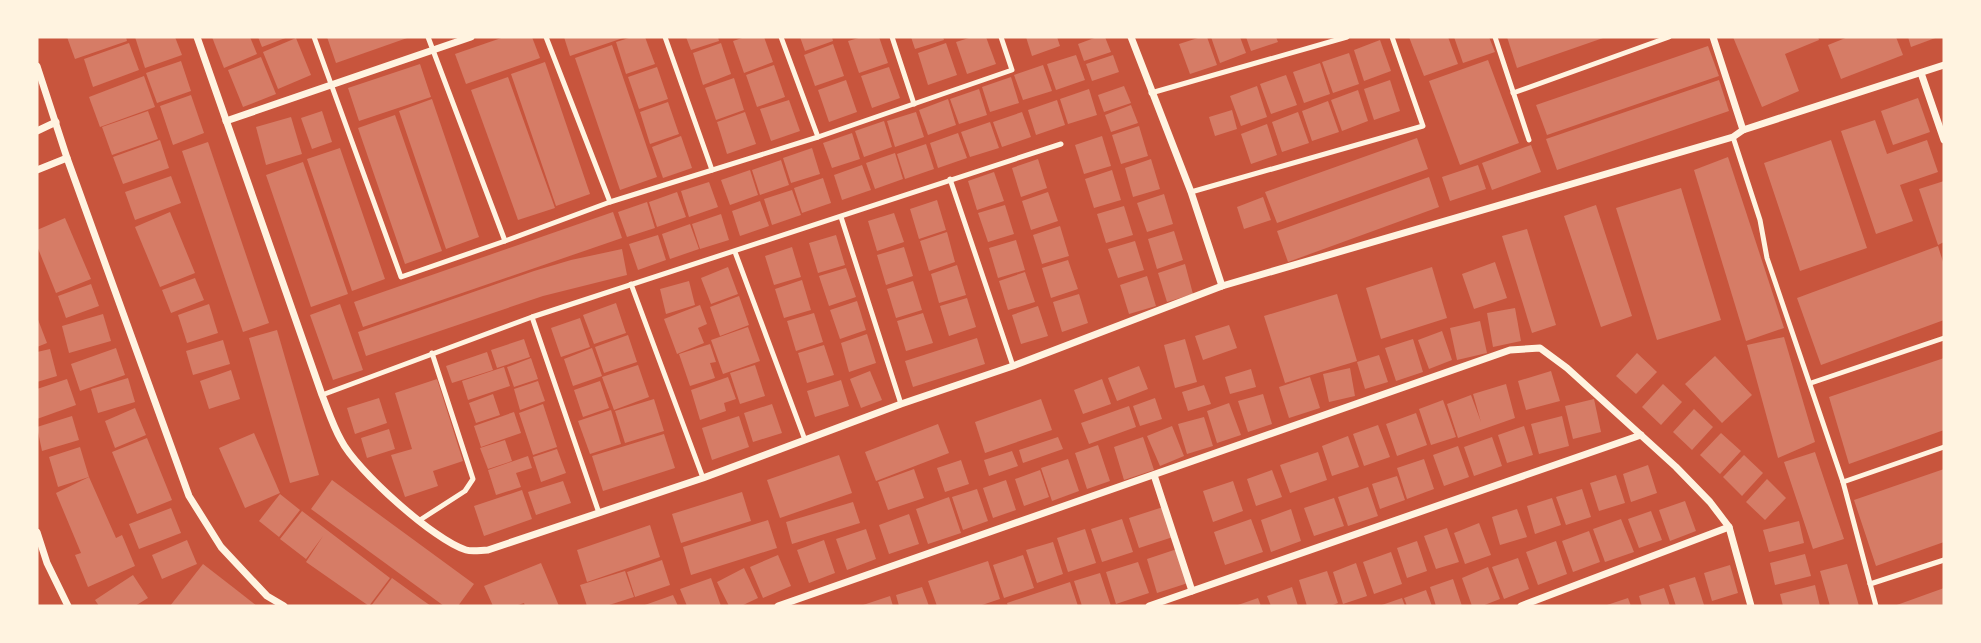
<svg xmlns="http://www.w3.org/2000/svg" width="1981" height="643" viewBox="0 0 1981 643" font-family="'IBM Plex Sans',sans-serif">
	<style>
		.building { fill: #d67c66 }
		.lines { fill: none; stroke-linecap: round; stroke-linejoin: round }
		.service { stroke: #fff3e0; stroke-width: 5 }
		.minor { stroke: #fff3e0; stroke-width: 7 }
	</style>
	<rect width="100%" height="100%" fill="#c8553d"/>
	<g class="building">
		<path d="M67,37h59l1,4 -52,18z"/>
		<path d="M135,37h40l7,18 -37,13z"/>
		<path d="M212,37h38l7,17 -33,14z"/>
		<path d="M258,37h30l-26,10z"/>
		<path d="M327,37h83l-74,26z"/>
		<path d="M504,37h28l8,21 -74,26 -11,-30z"/>
		<path d="M564,37h62l-56,19z"/>
		<path d="M632,37h13l10,27 -29,10 -10,-32z"/>
		<path d="M686,37h32l1,4 -28,9z"/>
		<path d="M745,37h19l9,25 -29,11 -11,-32z"/>
		<path d="M800,37h32l1,4 -28,10z"/>
		<path d="M862,37h17l9,26 -29,10 -11,-32z"/>
		<path d="M911,37h32l1,3 -29,9z"/>
		<path d="M972,37h14l10,27 -29,10 -11,-32z"/>
		<path d="M1026,37h31l3,9 -28,10z"/>
		<path d="M1097,37h8l6,15 -27,9 -6,-17z"/>
		<path d="M1201,37h6l10,28 -27,9 -11,-30z"/>
		<path d="M1211,37h29l6,16 -26,10z"/>
		<path d="M1246,37h30l2,5 -27,9z"/>
		<path d="M1409,37h39l10,27 -34,12z"/>
		<path d="M1454,37h35l6,15 -32,11z"/>
		<path d="M1507,37h99l-89,31z"/>
		<path d="M1733,37h85l1,3 -34,14 14,37 -37,16z"/>
		<path d="M1848,37h48l7,18 -62,24 -13,-34z"/>
		<path d="M1908,37h30l-27,10z"/>
		<path d="M296,38l15,37 -33,14 -15,-37z"/>
		<path d="M1380,40l11,31 -27,10 -10,-31z"/>
		<path d="M129,43l10,27 -46,17 -9,-28z"/>
		<path d="M721,43l10,31 -28,11 -10,-32z"/>
		<path d="M946,43l11,32 -29,10 -10,-32z"/>
		<path d="M833,44l11,32 -29,10 -11,-31z"/>
		<path d="M612,45l45,132 -37,13 -45,-132z"/>
		<path d="M1708,46l11,30 -172,59 -11,-30z"/>
		<path d="M1349,53l10,31 -26,9 -11,-31z"/>
		<path d="M1076,55l9,25 -29,10 -9,-26z"/>
		<path d="M1113,55l6,17 -27,9 -6,-17z"/>
		<path d="M261,57l15,37 -33,13 -15,-37z"/>
		<path d="M1488,60l31,83 -59,22 -31,-84z"/>
		<path d="M181,61l10,30 -34,12 -11,-30z"/>
		<path d="M545,62l45,132 -34,12 -45,-132z"/>
		<path d="M1320,63l10,31 -26,9 -11,-31z"/>
		<path d="M420,64l11,33 -72,24 -11,-33z"/>
		<path d="M774,65l11,32 -28,10 -11,-32z"/>
		<path d="M1043,65l9,26 -29,9 -9,-25z"/>
		<path d="M657,67l11,32 -29,10 -11,-32z"/>
		<path d="M889,67l11,31 -28,10 -11,-32z"/>
		<path d="M1286,75l11,30 -26,9 -11,-30z"/>
		<path d="M144,76l11,31 -55,20 -11,-30z"/>
		<path d="M508,77l47,131 -37,12 -47,-130z"/>
		<path d="M1011,77l8,26 -29,9 -8,-25z"/>
		<path d="M734,78l10,32 -28,10 -11,-32z"/>
		<path d="M846,80l11,32 -28,10 -11,-32z"/>
		<path d="M1390,80l10,31 -26,9 -10,-31z"/>
		<path d="M1719,80l10,31 -172,59 -11,-31z"/>
		<path d="M1124,86l7,17 -27,9 -6,-17z"/>
		<path d="M1257,86l10,31 -26,9 -11,-30z"/>
		<path d="M979,89l8,26 -28,9 -9,-25z"/>
		<path d="M1089,89l8,26 -29,9 -8,-25z"/>
		<path d="M1358,90l10,31 -26,10 -11,-31z"/>
		<path d="M191,95l13,38 -31,12 -13,-39z"/>
		<path d="M1918,98l12,34 -37,13 -12,-34z"/>
		<path d="M432,99l47,138 -33,12 -47,-138z"/>
		<path d="M948,99l8,26 -28,10 -9,-25z"/>
		<path d="M789,100l11,31 -29,10 -11,-32z"/>
		<path d="M1057,100l8,25 -29,10 -8,-25z"/>
		<path d="M1328,101l11,31 -27,9 -10,-30z"/>
		<path d="M668,102l11,32 -29,10 -10,-32z"/>
		<path d="M1131,105l7,18 -27,9 -6,-17z"/>
		<path d="M1232,110l5,19 -22,7 -6,-19z"/>
		<path d="M148,111l10,28 -46,16 -10,-28z"/>
		<path d="M322,111l10,31 -20,7 -11,-31z"/>
		<path d="M745,112l11,32 -29,10 -10,-32z"/>
		<path d="M916,112l8,25 -29,10 -8,-26z"/>
		<path d="M1022,112l9,25 -29,10 -9,-25z"/>
		<path d="M1298,112l11,31 -27,9 -10,-30z"/>
		<path d="M395,115l47,136 -37,13 -47,-136z"/>
		<path d="M291,117l11,37 -36,11 -10,-38z"/>
		<path d="M1875,120l12,34 40,-14 11,32 -38,13 13,36 -37,13 -35,-103z"/>
		<path d="M884,121l8,26 -28,10 -9,-26z"/>
		<path d="M990,122l9,26 -29,9 -9,-25z"/>
		<path d="M1267,124l10,31 -26,9 -10,-30z"/>
		<path d="M1139,126l9,30 -27,8 -9,-29z"/>
		<path d="M852,133l8,26 -28,9 -9,-25z"/>
		<path d="M958,133l9,25 -29,10 -8,-25z"/>
		<path d="M681,136l11,32 -29,10 -11,-31z"/>
		<path d="M1102,136l9,30 -27,8 -9,-29z"/>
		<path d="M1417,138l11,31 -151,54 -12,-31z"/>
		<path d="M160,140l9,28 -46,16 -10,-27z"/>
		<path d="M1831,140l36,108 -67,23 -36,-108z"/>
		<path d="M208,142l61,181 -26,9 -61,-181z"/>
		<path d="M926,144l8,25 -29,10 -8,-25z"/>
		<path d="M1531,145l10,27 -49,18 -10,-27z"/>
		<path d="M340,148l45,131 -33,12 -45,-132z"/>
		<path d="M812,148l8,26 -29,9 -8,-25z"/>
		<path d="M895,153l8,26 -28,10 -9,-26z"/>
		<path d="M1728,157l56,171 -38,13 -52,-171z"/>
		<path d="M1038,159l9,29 -26,9 -9,-29z"/>
		<path d="M1151,159l9,30 -27,8 -8,-29z"/>
		<path d="M781,160l8,25 -29,10 -8,-25z"/>
		<path d="M303,162l45,132 -37,13 -45,-132z"/>
		<path d="M862,165l9,25 -29,10 -8,-25z"/>
		<path d="M1478,165l8,24 -36,12 -8,-24z"/>
		<path d="M750,170l8,25 -28,10 -9,-25z"/>
		<path d="M1112,170l9,30 -27,8 -9,-29z"/>
		<path d="M994,172l10,29 -27,9 -9,-29z"/>
		<path d="M171,176l10,27 -46,17 -10,-28z"/>
		<path d="M1429,177l10,30 -151,55 -11,-31z"/>
		<path d="M823,178l8,25 -29,10 -8,-25z"/>
		<path d="M1944,181v61l-6,3 -19,-56z"/>
		<path d="M709,182l9,25 -29,10 -8,-26z"/>
		<path d="M1681,188l40,132 -64,20 -41,-132z"/>
		<path d="M792,190l9,25 -29,10 -8,-26z"/>
		<path d="M677,192l9,25 -29,10 -8,-25z"/>
		<path d="M1048,192l10,29 -27,9 -9,-29z"/>
		<path d="M1164,194l9,30 -26,8 -10,-29z"/>
		<path d="M1263,197l8,23 -27,9 -7,-22z"/>
		<path d="M937,200l9,30 -27,9 -9,-30z"/>
		<path d="M760,201l9,25 -29,10 -8,-25z"/>
		<path d="M647,202l8,26 -28,9 -9,-25z"/>
		<path d="M1005,205l9,29 -26,8 -10,-29z"/>
		<path d="M1596,205l36,111 -31,11 -37,-111z"/>
		<path d="M1124,206l9,29 -27,8 -9,-29z"/>
		<path d="M170,212l25,61 -35,14 -25,-60z"/>
		<path d="M613,212l9,26 -259,89 -9,-25z"/>
		<path d="M894,213l10,29 -27,9 -9,-30z"/>
		<path d="M721,214l8,26 -29,9 -8,-25z"/>
		<path d="M65,218l26,61 -35,14 -19,-47v-16z"/>
		<path d="M690,224l9,25 -29,10 -8,-25z"/>
		<path d="M1060,226l9,30 -27,8 -9,-29z"/>
		<path d="M1527,229l29,96 -24,8 -30,-97z"/>
		<path d="M1174,231l9,29 -26,9 -9,-30z"/>
		<path d="M947,232l8,30 -26,9 -9,-30z"/>
		<path d="M658,235l8,25 -28,10 -9,-26z"/>
		<path d="M836,235l9,30 -27,8 -9,-30z"/>
		<path d="M1016,240l9,30 -27,8 -9,-30z"/>
		<path d="M1135,241l9,29 -26,8 -10,-29z"/>
		<path d="M1938,246l6,19v55l-123,45 -24,-67z"/>
		<path d="M792,247l9,30 -27,8 -9,-29z"/>
		<path d="M904,247l9,29 -27,9 -9,-30z"/>
		<path d="M622,249l5,26 -84,21 -177,60 -8,-24 176,-61 37,-11z"/>
		<path d="M1068,260l10,29 -27,9 -9,-30z"/>
		<path d="M1495,262l12,36 -33,11 -12,-35z"/>
		<path d="M1185,264l8,30 -26,8 -9,-29z"/>
		<path d="M957,265l9,30 -27,8 -8,-29z"/>
		<path d="M728,267l10,27 -27,10 -10,-26z"/>
		<path d="M1432,267l15,51 -66,21 -15,-51z"/>
		<path d="M846,268l10,29 -27,9 -10,-30z"/>
		<path d="M1025,272l10,30 -27,8 -9,-29z"/>
		<path d="M1147,276l9,30 -27,8 -9,-29z"/>
		<path d="M195,278l9,22 -33,13 -9,-23z"/>
		<path d="M802,280l9,30 -27,8 -9,-29z"/>
		<path d="M689,281l6,24 -29,9 -6,-25z"/>
		<path d="M913,281l9,29 -26,8 -9,-29z"/>
		<path d="M91,284l8,22 -33,12 -8,-22z"/>
		<path d="M1079,294l9,29 -26,9 -9,-30z"/>
		<path d="M1337,294l20,67 -72,22 -21,-67z"/>
		<path d="M739,296l10,29 -29,11 -10,-29z"/>
		<path d="M967,298l9,29 -27,9 -9,-30z"/>
		<path d="M857,301l9,29 -26,9 -10,-29z"/>
		<path d="M616,303l10,30 -32,11 -11,-29z"/>
		<path d="M209,304l9,29 -31,10 -9,-28z"/>
		<path d="M340,304l23,66 -30,10 -23,-65z"/>
		<path d="M700,305l7,19 -9,4 6,15 -27,11 -13,-35z"/>
		<path d="M1038,306l10,30 -27,8 -9,-29z"/>
		<path d="M1515,308l6,33 -28,6 -6,-34z"/>
		<path d="M814,313l9,29 -27,9 -9,-30z"/>
		<path d="M923,313l10,30 -27,8 -9,-30z"/>
		<path d="M103,314l8,27 -42,12 -7,-27z"/>
		<path d="M37,317l10,26 -10,4z"/>
		<path d="M580,318l10,29 -29,10 -10,-29z"/>
		<path d="M1480,321l7,32 -30,7 -7,-32z"/>
		<path d="M1229,325l8,23 -34,12 -8,-24z"/>
		<path d="M748,327l12,34 -37,13 -12,-34z"/>
		<path d="M277,330l42,145 -29,8 -41,-145z"/>
		<path d="M1442,331l10,29 -23,9 -11,-29z"/>
		<path d="M867,334l9,29 -27,9 -8,-29z"/>
		<path d="M628,335l9,27 -33,11 -9,-26z"/>
		<path d="M1784,337l31,105 -37,16 -31,-113z"/>
		<path d="M977,338l8,26 -72,23 -8,-26z"/>
		<path d="M524,339l6,18 -33,11 -6,-18z"/>
		<path d="M1185,339l12,43 -22,6 -11,-43z"/>
		<path d="M1413,339l10,33 -27,9 -11,-33z"/>
		<path d="M223,340l7,24 -37,11 -7,-24z"/>
		<path d="M710,344l6,18 -6,1 5,15 -25,8 -11,-32z"/>
		<path d="M824,345l10,30 -27,8 -9,-30z"/>
		<path d="M116,348l9,27 -45,16 -9,-27z"/>
		<path d="M592,348l10,28 -29,10 -9,-27z"/>
		<path d="M50,349l7,27 -20,6v-30z"/>
		<path d="M487,352l6,18 -41,13 -6,-17z"/>
		<path d="M1637,353l20,19 -21,22 -20,-18z"/>
		<path d="M1379,355l9,27 -23,7 -8,-27z"/>
		<path d="M1715,356l37,39 -30,28 -37,-39z"/>
		<path d="M531,358l7,21 -24,8 -7,-20z"/>
		<path d="M1944,358v72l-95,34 -20,-67z"/>
		<path d="M638,365l11,32 -35,13 -12,-33z"/>
		<path d="M755,365l10,31 -25,8 -10,-31z"/>
		<path d="M1139,366l9,23 -31,12 -9,-23z"/>
		<path d="M504,367l6,19 -42,14 -6,-19z"/>
		<path d="M1350,368l5,28 -26,6 -6,-28z"/>
		<path d="M1251,369l5,18 -26,7 -5,-17z"/>
		<path d="M231,370l9,29 -31,10 -9,-28z"/>
		<path d="M870,371l12,29 -21,8 -11,-29z"/>
		<path d="M1551,371l9,30 -34,9 -8,-29z"/>
		<path d="M728,377l8,22 -12,4 2,8 -26,9 -9,-30z"/>
		<path d="M1310,377l10,31 -31,10 -10,-31z"/>
		<path d="M128,378l7,24 -37,11 -7,-24z"/>
		<path d="M67,379l9,26 -39,14v-30z"/>
		<path d="M437,379l26,82 -30,10 5,15 -33,11 -14,-42 21,-6 -17,-56z"/>
		<path d="M1102,379l9,25 -28,10 -9,-24z"/>
		<path d="M841,380l8,26 -34,11 -8,-26z"/>
		<path d="M538,381l7,20 -25,9 -6,-21z"/>
		<path d="M600,381l9,27 -26,9 -9,-27z"/>
		<path d="M1506,384l9,34 -57,20 -11,-34 24,-9 10,27 -8,-28z"/>
		<path d="M1663,384l19,18 -21,23 -19,-18z"/>
		<path d="M1204,385l7,19 -23,7 -6,-19z"/>
		<path d="M493,394l7,21 -24,8 -7,-20z"/>
		<path d="M1263,394l9,30 -24,8 -10,-31z"/>
		<path d="M379,398l8,25 -32,11 -8,-26z"/>
		<path d="M1155,398l7,21 -22,7 -7,-20z"/>
		<path d="M654,399l10,32 -39,12 -10,-32z"/>
		<path d="M1041,399l11,31 -67,23 -10,-31z"/>
		<path d="M1594,399l7,33 -28,7 -8,-33z"/>
		<path d="M1443,400l13,37 -25,8 -12,-36z"/>
		<path d="M1229,403l12,32 -24,8 -10,-32z"/>
		<path d="M543,404l14,43 -24,8 -14,-42z"/>
		<path d="M772,404l10,29 -29,9 -9,-29z"/>
		<path d="M1129,406l7,21 -47,17 -8,-21z"/>
		<path d="M135,408l11,27 -31,13 -10,-27z"/>
		<path d="M1694,409l19,18 -21,23 -19,-18z"/>
		<path d="M611,410l10,34 -31,10 -12,-33z"/>
		<path d="M514,412l7,21 -40,14 -7,-21z"/>
		<path d="M1416,413l11,32 -30,11 -11,-32z"/>
		<path d="M72,416l7,24 -37,11 -5,-24z"/>
		<path d="M739,416l10,31 -37,13 -10,-32z"/>
		<path d="M1562,416l7,30 -30,8 -8,-30z"/>
		<path d="M1204,417l9,29 -26,8 -9,-30z"/>
		<path d="M938,424l11,29 -73,28 -11,-29z"/>
		<path d="M1378,425l12,32 -26,9 -11,-32z"/>
		<path d="M1172,426l12,30 -24,10 -13,-30z"/>
		<path d="M1524,426l9,29 -26,8 -9,-28z"/>
		<path d="M389,429l6,20 -28,9 -6,-20z"/>
		<path d="M254,433l26,60 -35,15 -26,-60z"/>
		<path d="M1721,433l20,18 -21,23 -20,-19z"/>
		<path d="M664,434l11,34 -72,23 -11,-35z"/>
		<path d="M1348,436l11,31 -27,9 -10,-30z"/>
		<path d="M1058,437l5,12 -40,14 -4,-13z"/>
		<path d="M1143,437l11,33 -30,10 -10,-33z"/>
		<path d="M1492,437l10,29 -28,10 -10,-29z"/>
		<path d="M147,438l25,62 -35,14 -25,-62z"/>
		<path d="M505,440l7,21 -24,8 -8,-21z"/>
		<path d="M1098,445l12,36 -23,8 -12,-36z"/>
		<path d="M1458,446l11,31 -25,9 -11,-31z"/>
		<path d="M80,447l9,30 27,61 6,-3 13,31 -47,21 -13,-32 6,-2 -25,-60 33,-16 -31,10 -9,-30z"/>
		<path d="M557,449l9,24 -25,9 -8,-25z"/>
		<path d="M1012,451l6,15 -29,10 -5,-16z"/>
		<path d="M1318,452l9,28 -37,13 -10,-28z"/>
		<path d="M1815,452l29,87 -31,10 -29,-87z"/>
		<path d="M839,455l13,38 -72,25 -13,-38z"/>
		<path d="M1744,455l19,18 -21,23 -19,-19z"/>
		<path d="M528,456l4,12 -16,5 5,14 -25,8 -8,-25z"/>
		<path d="M1068,459l11,32 -27,10 -11,-33z"/>
		<path d="M1424,459l10,30 -27,10 -10,-31z"/>
		<path d="M961,460l8,24 -24,8 -8,-24z"/>
		<path d="M1648,465l9,28 -26,9 -8,-28z"/>
		<path d="M914,469l10,29 -36,12 -10,-28z"/>
		<path d="M1944,469v73l-68,24 -22,-66z"/>
		<path d="M1040,470l9,27 -25,9 -9,-27z"/>
		<path d="M1272,470l10,27 -26,9 -9,-27z"/>
		<path d="M1616,475l9,28 -26,8 -9,-28z"/>
		<path d="M1397,476l8,24 -25,9 -8,-25z"/>
		<path d="M1767,479l19,19 -21,22 -19,-18z"/>
		<path d="M332,480l142,104 -16,22h-14l-133,-97z"/>
		<path d="M1006,480l10,30 -23,8 -10,-30z"/>
		<path d="M563,481l8,22 -35,12 -8,-23z"/>
		<path d="M1233,481l10,30 -30,11 -10,-31z"/>
		<path d="M1368,487l10,29 -30,10 -10,-29z"/>
		<path d="M977,489l11,32 -25,9 -11,-33z"/>
		<path d="M1582,489l9,28 -25,8 -10,-28z"/>
		<path d="M522,490l10,29 -48,17 -10,-30z"/>
		<path d="M742,492l9,29 -70,22 -9,-29z"/>
		<path d="M280,494l20,16 -21,27 -20,-16z"/>
		<path d="M949,497l12,36 -33,11 -12,-35z"/>
		<path d="M1334,498l10,28 -30,10 -10,-28z"/>
		<path d="M1552,498l9,27 -26,9 -8,-28z"/>
		<path d="M1685,501l11,30 -26,10 -11,-31z"/>
		<path d="M853,502l7,21 -68,21 -6,-22z"/>
		<path d="M1163,507l10,30 -34,11 -10,-30z"/>
		<path d="M171,508l10,25 -42,16 -10,-25z"/>
		<path d="M1291,509l10,32 -30,11 -10,-32z"/>
		<path d="M1517,509l10,28 -27,8 -8,-28z"/>
		<path d="M302,511l88,67 -21,28 -63,-44 17,-26 -17,23 -26,-20z"/>
		<path d="M1651,511l11,29 -23,8 -11,-29z"/>
		<path d="M909,514l10,30 -30,10 -10,-29z"/>
		<path d="M1122,519l11,33 -31,10 -11,-33z"/>
		<path d="M1251,519l12,33 -38,13 -11,-33z"/>
		<path d="M1621,519l13,33 -29,10 -12,-33z"/>
		<path d="M768,520l9,28 -86,27 -8,-28z"/>
		<path d="M1799,521l5,22 -35,9 -6,-22z"/>
		<path d="M1479,523l12,32 -26,9 -11,-31z"/>
		<path d="M650,525l10,32 -73,25 -10,-32z"/>
		<path d="M1447,528l12,34 -23,7 -12,-33z"/>
		<path d="M866,529l10,30 -29,11 -11,-31z"/>
		<path d="M1085,529l11,34 -28,9 -11,-34z"/>
		<path d="M1589,531l11,31 -27,10 -11,-31z"/>
		<path d="M187,540l10,24 -35,15 -10,-24z"/>
		<path d="M824,540l11,33 -26,10 -12,-33z"/>
		<path d="M1417,541l10,30 -20,7 -10,-30z"/>
		<path d="M1556,541l11,33 -29,11 -12,-33z"/>
		<path d="M1053,542l10,32 -26,9 -11,-33z"/>
		<path d="M1177,549l11,34 -31,10 -10,-34z"/>
		<path d="M1391,552l11,32 -28,10 -11,-32z"/>
		<path d="M1805,554l6,22 -36,9 -5,-22z"/>
		<path d="M778,555l13,31 -28,12 -13,-31z"/>
		<path d="M1023,555l11,33 -30,10 -11,-33z"/>
		<path d="M1518,558l11,31 -25,10 -12,-32z"/>
		<path d="M662,560l8,25 -35,12 -8,-25z"/>
		<path d="M988,561l12,38 -21,7h-42l-9,-25z"/>
		<path d="M1138,562l11,31 -33,11 -10,-32z"/>
		<path d="M541,563l18,43h-34l-1,-3 -9,3h-22l-9,-20z"/>
		<path d="M1356,563l11,33 -24,8 -10,-32z"/>
		<path d="M203,564l31,24 23,18h-87z"/>
		<path d="M1847,564l12,42h-29l-10,-35z"/>
		<path d="M1730,565l8,28 -26,8 -8,-28z"/>
		<path d="M1488,567l12,32 -18,7h-10l-10,-28z"/>
		<path d="M744,568l14,30 -17,8h-12l-12,-24z"/>
		<path d="M625,571l9,26 -28,9h-19l-7,-21z"/>
		<path d="M1327,571l11,32 -8,3h-23l-8,-26z"/>
		<path d="M1100,573l11,33h-29l-8,-25z"/>
		<path d="M133,575l15,23 -13,8h-36l-4,-6z"/>
		<path d="M1695,577l9,28 -28,1 -7,-21z"/>
		<path d="M392,578l29,21 10,7h-60z"/>
		<path d="M711,578l10,28h-34l-7,-17z"/>
		<path d="M1453,579l9,27h-26l-6,-19z"/>
		<path d="M1070,582l8,24h-70l-1,-3z"/>
		<path d="M1815,585l5,21h-37l-3,-12z"/>
		<path d="M922,587l7,19h-30l-3,-11z"/>
		<path d="M1292,587l6,19h-27l-4,-10z"/>
		<path d="M1664,588l6,18h-28l-3,-10z"/>
		<path d="M1944,588v18h-50z"/>
		<path d="M1426,590l6,16h-25l-3,-8z"/>
		<path d="M673,595l5,11h-36z"/>
		<path d="M890,596l3,10h-33z"/>
		<path d="M1258,598l3,8h-26z"/>
		<path d="M1402,598l3,8h-26z"/>
		<path d="M1628,598l3,8h-27z"/>
	</g>
	<g class="lines">
		<g class="service">
			<path d="M314,37l87,240 104,-36 105,-39 208,-65 194,-67 -11,-33"/>
			<path d="M428,37l77,204"/>
			<path d="M546,37l64,165"/>
			<path d="M665,37l47,133"/>
			<path d="M781,37l37,100"/>
			<path d="M892,37l22,67"/>
			<path d="M1495,37l34,103"/>
			<path d="M1151,93l196,-56"/>
			<path d="M1513,93l156,-56"/>
			<path d="M1733,137l27,83 7,38 76,224 33,124"/>
			<path d="M950,179l63,187"/>
			<path d="M1191,192l232,-66 -31,-89"/>
			<path d="M841,217l60,187"/>
			<path d="M735,252l70,188"/>
			<path d="M631,284l72,194"/>
			<path d="M532,317l67,196"/>
			<path d="M1811,383l133,-45"/>
			<path d="M322,395l210,-78 529,-173"/>
			<path d="M1843,482l101,-35"/>
			<path d="M420,520l45,-29 8,-12 -41,-126"/>
			<path d="M1870,584l74,-24"/>
		</g>
		<g class="minor">
			<path d="M197,37l125,358c6,15 11,31 19,45 15,30 94,101 125,110 7,2 15,0 22,0l215,-72 198,-74 112,-38 209,-80 511,-149 10,-7 201,-65"/>
			<path d="M1131,37l60,155 31,94"/>
			<path d="M1713,37l30,93"/>
			<path d="M37,66l30,92 122,338 32,51 46,49 17,10"/>
			<path d="M1921,73l23,67"/>
			<path d="M226,121l245,-84"/>
			<path d="M37,131l19,-9"/>
			<path d="M37,170l30,-12"/>
			<path d="M1154,475l38,116"/>
			<path d="M37,532l10,31 21,43"/>
			<path d="M778,606l732,-256 30,-2 27,20 109,99 34,35 19,25 22,79"/>
			<path d="M1149,606l492,-171"/>
			<path d="M1521,606l208,-79"/>
		</g>
	</g>
	<rect width="1981" height="643" fill="none" stroke="#fff3e0" stroke-width="77"/>
</svg>
